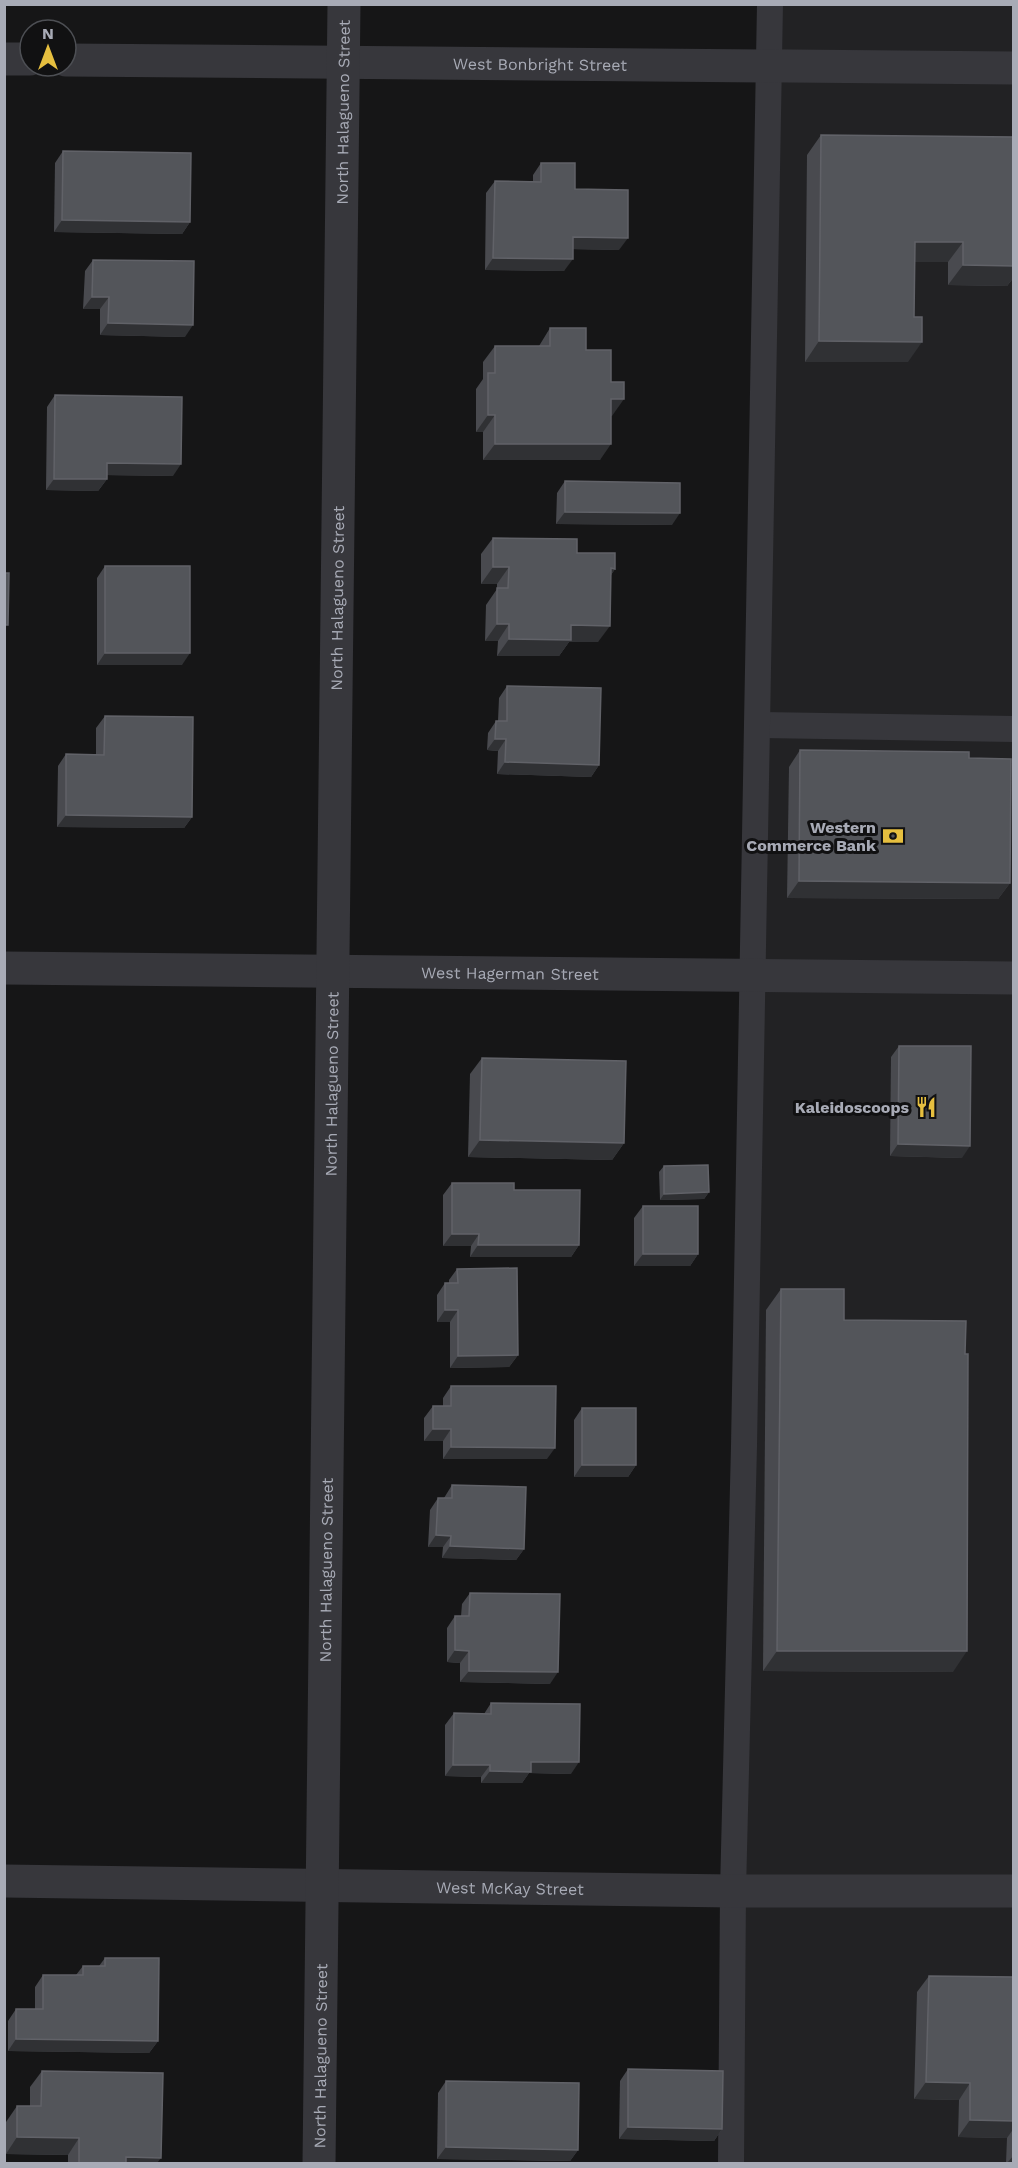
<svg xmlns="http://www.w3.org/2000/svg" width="1018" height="2168" viewBox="0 0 1018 2168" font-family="'Work Sans',sans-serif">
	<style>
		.built { fill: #222224 }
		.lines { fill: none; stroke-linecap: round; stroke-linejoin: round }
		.service { stroke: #37373c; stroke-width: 26 }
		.minor { stroke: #37373c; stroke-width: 33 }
		.wall { fill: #494a4f }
		.shaded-wall { fill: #303134 }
		.building { fill: #53555a; stroke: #616268; stroke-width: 1.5 }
		.labels { text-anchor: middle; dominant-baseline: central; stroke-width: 6; stroke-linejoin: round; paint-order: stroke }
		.street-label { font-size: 16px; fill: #a8abb6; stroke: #111112 }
		.poi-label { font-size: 16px; font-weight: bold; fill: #a8abb6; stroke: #111112; text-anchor: end }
	</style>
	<rect width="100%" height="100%" fill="#161617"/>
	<path class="built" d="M770,5h243v2158l-282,1z"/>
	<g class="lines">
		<g class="service">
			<path d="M757,725l257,4"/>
			<path d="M731,2164l2,-273 11,-445 26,-1442"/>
		</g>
		<g class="minor">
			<path d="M4,59h26"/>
			<path id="s1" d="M66,60l948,8"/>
			<path id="s2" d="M4,968l1010,10"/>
			<path id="s3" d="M4,1881l729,10h281"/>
			<path id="s4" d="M319,2164l25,-2160"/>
		</g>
	</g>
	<g class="wall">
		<path d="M821,135l193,2v140l-7,9 -59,-1v-23h-34l-6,100h-103l2,-207z"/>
		<path d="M63,151l127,71 -8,12 -128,-2 1,-69z"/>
		<path d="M541,163l34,26 44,61 -46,-1 -9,22 -79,-1 1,-77 9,-12h38v-6z"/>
		<path d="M93,260l92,77 -85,-2v-26h-17l2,-38z"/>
		<path d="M550,328l36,22 26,66h-1l-11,44h-117v-28h-7v-43l7,-10v-17l12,-16h44z"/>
		<path d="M55,395l118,81 -66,-1v4l-9,12 -52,-1 1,-83z"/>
		<path d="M565,481l107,44 -116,-1 1,-31z"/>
		<path d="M493,538l84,15 38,16 -4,6 -13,67h-29l-10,14h-62l1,-15h-13l1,-36 11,-16v-5h-16v-30z"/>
		<path d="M105,566l77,99h-85v-87z"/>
		<path d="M507,686l92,79 -8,12 -94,-3 1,-23 -11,-1 1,-17 8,-12h2l1,-23z"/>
		<path d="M105,716l87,101 -8,11 -127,-1 1,-61 8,-12 30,1v-27z"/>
		<path d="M800,750l169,8 41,125 -12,16 -211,-1 2,-131z"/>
		<path d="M899,1046l63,112 -72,-2 1,-99z"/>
		<path d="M482,1058l142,85 -12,17 -144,-3 2,-83z"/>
		<path d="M664,1166l45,26 -5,7 -44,1 -1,-28z"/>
		<path d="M452,1183l62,7 65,55 -8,12h-101l1,-11h-28v-51z"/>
		<path d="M643,1206l55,48 -8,12h-56v-48z"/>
		<path d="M457,1269l61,86 -9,12 -59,1v-46h-13v-27l8,-12h4v-3z"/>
		<path d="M781,1289l63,31 109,352 -190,-1 3,-361z"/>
		<path d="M451,1386l96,73h-104v-18h-19v-23l9,-12h10v-8z"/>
		<path d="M582,1408l54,57 -8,12h-54v-57z"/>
		<path d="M452,1485l72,64 -8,11 -74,-2 1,-11h-15l2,-37 8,-12h6z"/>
		<path d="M470,1593l80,91 -90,-2v-19l-13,-1v-34l8,-12h6l1,-12z"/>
		<path d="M491,1703l80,71 -42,-1 -7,10h-41v-6l-36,-1v-51l9,-12 30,1z"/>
		<path d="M105,1958l53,83 -9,12 -141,-2v-30l8,-12h19v-22l8,-12h33l7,-9h16z"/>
		<path d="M929,1976l85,1v186h-8l1,-25 -49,-1 1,-37 -45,-1 3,-107z"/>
		<path d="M628,2069l94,60 -8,12 -95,-2 1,-58z"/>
		<path d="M42,2071l115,92h-89v-8l-62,-1v-32l11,-16h13v-19z"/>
		<path d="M446,2081l132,69 -8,11 -133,-2 1,-66z"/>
	</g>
	<g class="shaded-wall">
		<path d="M62,220l128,2 -8,12 -128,-2z"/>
		<path d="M573,237l55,1 -9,12 -54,-1z"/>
		<path d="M915,242h48l-15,20h-47z"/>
		<path d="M493,258l80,1 -9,12 -79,-1z"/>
		<path d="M963,265l51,1v11l-7,9 -59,-1z"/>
		<path d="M92,297h17l-9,12h-17z"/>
		<path d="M108,323l85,2 -8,12 -85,-2z"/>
		<path d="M819,341l103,1 -14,20h-103z"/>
		<path d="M611,399h13l-12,17h-12z"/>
		<path d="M488,415h7l-12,17h-7z"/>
		<path d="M495,444h116l-11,16h-117z"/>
		<path d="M107,463l74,1 -8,12 -75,-1z"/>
		<path d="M54,479h53l-9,12 -52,-1z"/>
		<path d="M565,512l115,1 -8,12 -116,-1z"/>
		<path d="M493,567h16l-12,17h-16z"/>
		<path d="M611,568l4,1 -11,16z"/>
		<path d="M497,624h12l-11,17h-13z"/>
		<path d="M571,625l39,1 -12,16h-29l-10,14h-62l12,-17z"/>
		<path d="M105,653h85l-8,12h-85z"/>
		<path d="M495,739h11l-8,12 -11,-1z"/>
		<path d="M505,762l94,3 -8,12 -94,-3z"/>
		<path d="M66,815l126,2 -8,11 -127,-1z"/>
		<path d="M799,881l211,2 -12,16 -211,-1z"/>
		<path d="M480,1140l144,3 -12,17 -144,-3z"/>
		<path d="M898,1144l72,2 -8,12 -72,-2z"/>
		<path d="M709,1192l-5,7 -44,1 4,-6z"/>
		<path d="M452,1234h27l-8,12h-28z"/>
		<path d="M478,1245h101l-8,12h-101z"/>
		<path d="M643,1254h55l-8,12h-56z"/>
		<path d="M445,1310h13l-8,12h-13z"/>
		<path d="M518,1355l-9,12 -59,1 8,-12z"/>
		<path d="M433,1429h18l-8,12h-19z"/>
		<path d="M451,1447l104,1 -8,11h-104z"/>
		<path d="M582,1465h54l-8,12h-54z"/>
		<path d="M436,1535l15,1 -8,11h-15z"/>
		<path d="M450,1546l74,3 -8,11 -74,-2z"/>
		<path d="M455,1650l14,1 -9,12 -13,-1z"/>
		<path d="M777,1651h190l-14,21 -190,-1z"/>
		<path d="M469,1671l89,1 -8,12 -90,-2z"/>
		<path d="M531,1762h48l-8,12 -42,-1 -7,10h-41l9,-12z"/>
		<path d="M453,1765h37l-9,12 -36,-1z"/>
		<path d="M16,2039l142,2 -9,12 -141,-2z"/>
		<path d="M926,2082l44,1 -11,17 -45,-1z"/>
		<path d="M970,2120l44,1v7l-7,10 -49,-1z"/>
		<path d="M628,2127l94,2 -8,12 -95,-2z"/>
		<path d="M17,2137l62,1 -11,17 -62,-1z"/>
		<path d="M446,2147l132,3 -8,11 -133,-2z"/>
		<path d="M1014,2155v8h-7z"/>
		<path d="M126,2157l35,1 -4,5h-35z"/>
	</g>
	<g class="building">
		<path d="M821,135l193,2v129l-51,-1v-23h-48l-1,75h8v25l-103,-1z"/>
		<path d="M63,151l128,2 -1,69 -128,-2z"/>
		<path d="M541,163h34v26l53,1v48l-55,-1v22l-80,-1 2,-77 46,1z"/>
		<path d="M93,260l101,1 -1,64 -85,-2 1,-26h-17z"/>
		<path d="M550,328h36v22h25v32h13v17h-13v45h-116v-29h-7v-42h7v-27h55z"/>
		<path d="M55,395l127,2 -1,67 -74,-1v16h-53z"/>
		<path d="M565,481l115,2v30l-115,-1z"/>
		<path d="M493,538l84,1v14h38v16l-4,-1 -1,58 -39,-1v15l-62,-1v-15h-12v-36h11l1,-21h-16z"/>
		<rect x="105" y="566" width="85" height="87"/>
		<path d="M4,573h5l-1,52h-4z"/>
		<path d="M507,686l94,2 -2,77 -94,-3 1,-23h-11l1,-18h11z"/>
		<rect x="4" y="689" width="1" height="70"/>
		<path d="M105,716l88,1 -1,100 -126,-2v-61l38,1z"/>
		<path d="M800,750l169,2v6l42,1 -1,124 -211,-2z"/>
		<path d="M899,1046h72l-1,100 -72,-2z"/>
		<path d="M482,1058l144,3 -2,82 -144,-3z"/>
		<path d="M708,1165l1,27 -45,2v-28z"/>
		<path d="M452,1183h62v7h66l-1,55h-101l1,-11h-27z"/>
		<rect x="643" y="1206" width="55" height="48"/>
		<path d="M517,1268l1,87 -60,1v-46h-13v-27h13l-1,-14z"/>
		<path d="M781,1289h63v31l122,1 -1,33h3l-1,297h-190z"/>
		<path d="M451,1386h105l-1,62 -104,-1v-18h-18v-23h18z"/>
		<rect x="582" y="1408" width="54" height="57"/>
		<path d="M452,1485l74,2 -2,62 -74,-3 1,-10 -15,-1 2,-37h14z"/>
		<path d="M470,1593l90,1 -2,78 -89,-1v-20l-14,-1v-34h14z"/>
		<path d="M491,1703l89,1 -1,58h-48v10l-41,-1v-6h-37l1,-52 37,1z"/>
		<path d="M105,1958h54l-1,83 -142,-2v-30h27v-34h40v-9h22z"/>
		<path d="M929,1976l85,1v144l-44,-1v-37l-44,-1z"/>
		<path d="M628,2069l95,2 -1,58 -94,-2z"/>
		<path d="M42,2071l121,2 -2,85 -35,-1v6h-47v-25l-62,-1v-31h24z"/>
		<path d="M446,2081l133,2 -1,67 -132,-3z"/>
	</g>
	<defs>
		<symbol id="bank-bare" viewBox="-9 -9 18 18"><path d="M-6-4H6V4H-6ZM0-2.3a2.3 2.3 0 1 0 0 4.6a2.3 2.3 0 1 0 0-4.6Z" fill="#e6bf3f" stroke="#111112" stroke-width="2.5" paint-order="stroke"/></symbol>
		<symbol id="restaurant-bare" viewBox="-9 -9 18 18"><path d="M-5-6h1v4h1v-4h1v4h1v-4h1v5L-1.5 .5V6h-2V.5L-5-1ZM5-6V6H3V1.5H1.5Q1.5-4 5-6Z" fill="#e6bf3f" stroke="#111112" stroke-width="2.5" paint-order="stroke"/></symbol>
	</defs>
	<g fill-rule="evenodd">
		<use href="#bank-bare" x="878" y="821" width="30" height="30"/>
		<use href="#restaurant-bare" x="911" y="1092" width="30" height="30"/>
	</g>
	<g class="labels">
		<g class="street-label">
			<text stroke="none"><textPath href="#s1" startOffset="474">West Bonbright Street</textPath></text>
			<text stroke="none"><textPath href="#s4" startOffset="2052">North Halagueno Street</textPath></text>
			<text stroke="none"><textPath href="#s4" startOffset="1566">North Halagueno Street</textPath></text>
			<text stroke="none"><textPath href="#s2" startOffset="506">West Hagerman Street</textPath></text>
			<text stroke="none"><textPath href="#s4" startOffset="1080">North Halagueno Street</textPath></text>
			<text stroke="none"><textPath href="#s4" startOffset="594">North Halagueno Street</textPath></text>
			<text stroke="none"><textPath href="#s3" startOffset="506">West McKay Street</textPath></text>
			<text stroke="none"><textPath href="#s4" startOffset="108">North Halagueno Street</textPath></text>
		</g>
		<g class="poi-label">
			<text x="876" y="827">Western<tspan x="876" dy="18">Commerce Bank</tspan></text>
			<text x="909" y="1107">Kaleidoscoops</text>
		</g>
	</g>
	<rect width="1018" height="2168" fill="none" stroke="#a8abb6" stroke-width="12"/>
	<g transform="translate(48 48)"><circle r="28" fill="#111112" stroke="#4d4f54" stroke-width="1.5"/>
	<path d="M0-4.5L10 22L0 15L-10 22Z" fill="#e6bf3f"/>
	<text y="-9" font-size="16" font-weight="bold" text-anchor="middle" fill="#a8abb6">N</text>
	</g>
</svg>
